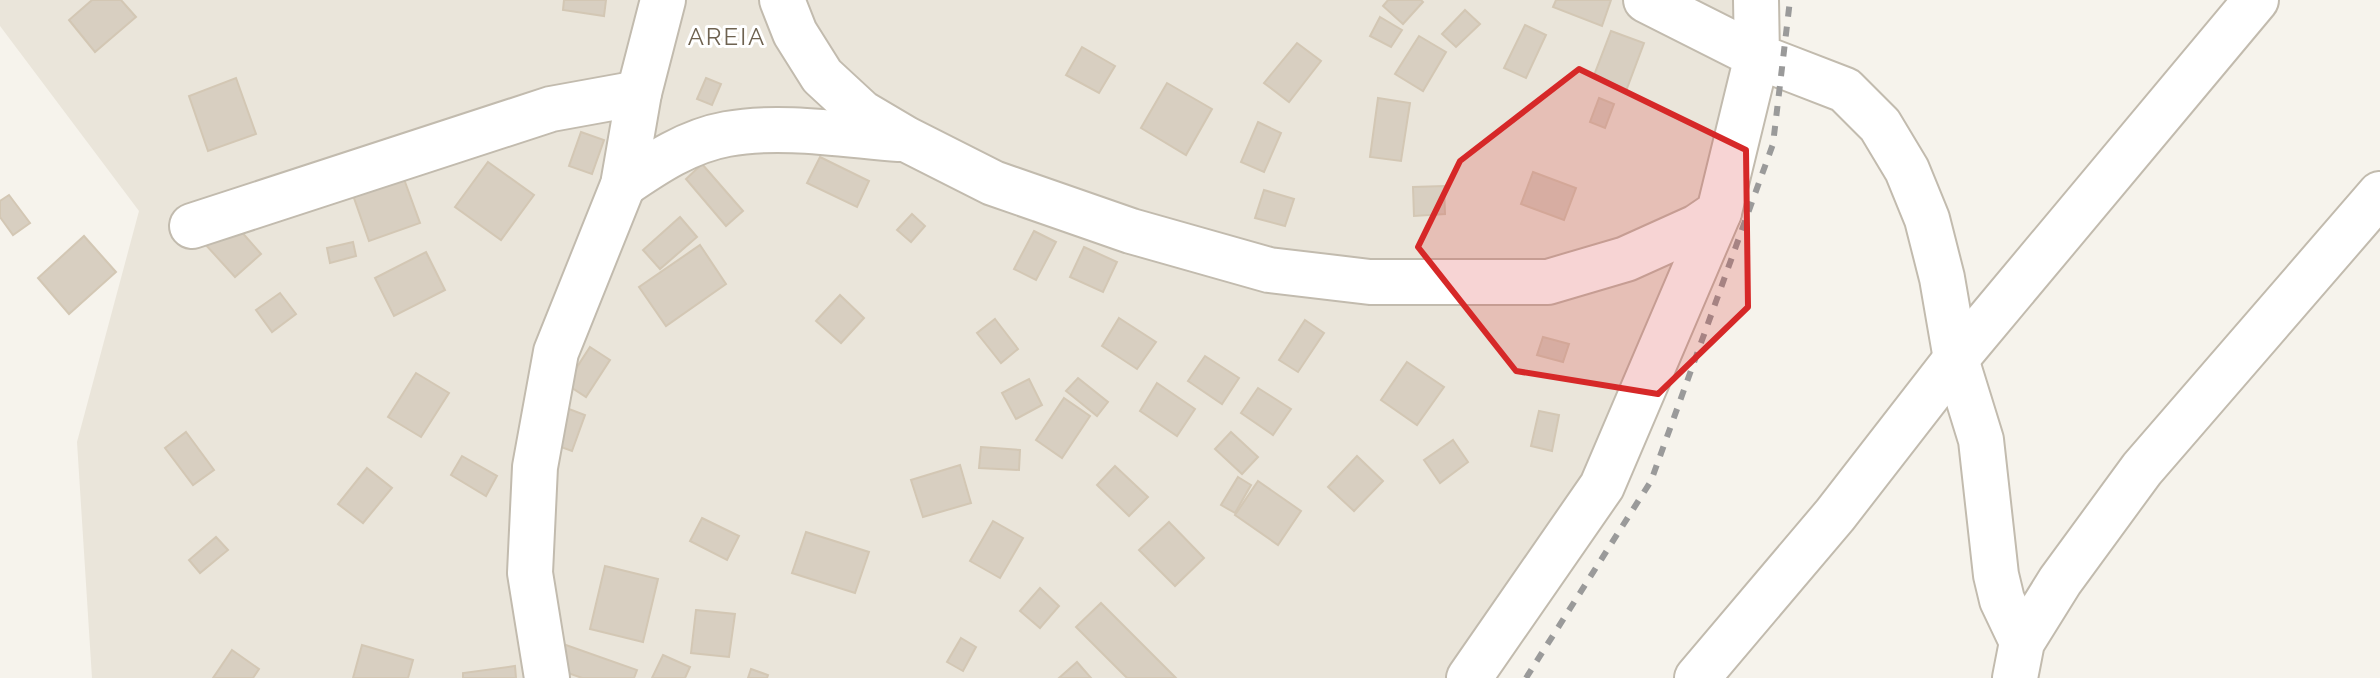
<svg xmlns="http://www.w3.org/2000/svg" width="2380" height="678" viewBox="0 0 2380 678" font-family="Raleway,sans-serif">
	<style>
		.residential { fill: #eae5da }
		.building { fill: #d8cfc1; stroke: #d3c7b4; stroke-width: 2 }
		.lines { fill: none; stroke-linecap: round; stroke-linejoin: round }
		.minor-casing { stroke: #c2bbae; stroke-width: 48 }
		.minor { stroke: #fff; stroke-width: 44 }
		.rail { stroke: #9a9a9a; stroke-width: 6; stroke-dasharray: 10 10; stroke-linecap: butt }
		.marked { fill: #d62828; fill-opacity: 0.2; stroke: #d62828; stroke-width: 6; stroke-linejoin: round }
		.labels { text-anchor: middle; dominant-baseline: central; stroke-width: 6; stroke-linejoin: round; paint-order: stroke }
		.neighbourhood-label { font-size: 24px; letter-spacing: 2px; fill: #6e6250; stroke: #fff }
	</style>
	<rect width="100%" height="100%" fill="#f6f3ec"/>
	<path class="residential" d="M0,0h1756l1,56 -155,430 -133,192h-1377l-15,-236 62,-231 -139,-185z"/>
	<g class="building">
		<path d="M92,0h29l15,17 -41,35 -26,-32z"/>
		<path d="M564,0h42l-2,16 -41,-6z"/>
		<path d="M1388,0h33l2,2 -20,22 -20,-18z"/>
		<path d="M1556,0h55l-9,26 -49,-19z"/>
		<path d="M1465,10l15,14 -24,23 -14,-13z"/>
		<path d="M1380,17l22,13 -11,17 -21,-11z"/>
		<path d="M1525,25l21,10 -20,43 -22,-10z"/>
		<path d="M1611,31l33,12 -18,48 -33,-13z"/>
		<path d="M1419,36l27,16 -23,39 -28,-17z"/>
		<path d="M1297,43l24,18 -32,41 -25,-19z"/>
		<path d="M1082,47l33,19 -16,27 -33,-18z"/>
		<path d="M236,78l20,56 -48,17 -19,-55z"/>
		<path d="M706,78l15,6 -9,21 -15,-6z"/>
		<path d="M1167,83l45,26 -26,46 -45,-27z"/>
		<path d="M1378,98l32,5 -9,58 -31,-4z"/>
		<path d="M1599,98l15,6 -9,24 -15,-6z"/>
		<path d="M1258,122l23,11 -17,39 -23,-10z"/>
		<path d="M581,132l23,8 -12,34 -23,-8z"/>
		<path d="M820,157l49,24 -12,26 -50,-24z"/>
		<path d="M397,160l23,63 -51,18 -22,-63z"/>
		<path d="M488,162l46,33 -33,45 -46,-33z"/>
		<path d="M702,164l41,47 -17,15 -40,-47z"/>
		<path d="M1533,172l43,16 -12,32 -43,-16z"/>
		<path d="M1444,186l1,28 -31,2 -1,-29z"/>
		<path d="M1264,190l30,9 -9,27 -30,-8z"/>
		<path d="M9,195l21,28 -17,12 -13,-18v-16z"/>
		<path d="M912,214l13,12 -14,16 -14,-12z"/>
		<path d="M680,217l17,20 -37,32 -17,-19z"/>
		<path d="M232,221l29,33 -26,23 -30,-33z"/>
		<path d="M1034,231l22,11 -20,38 -22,-11z"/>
		<path d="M84,236l32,36 -47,42 -31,-36z"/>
		<path d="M353,242l3,14 -26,7 -3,-15z"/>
		<path d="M700,245l26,39 -60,42 -27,-39z"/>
		<path d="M1084,247l33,15 -14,30 -33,-15z"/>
		<path d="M426,252l19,38 -51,26 -19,-38z"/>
		<path d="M280,293l16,21 -24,18 -16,-22z"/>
		<path d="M840,295l24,23 -23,25 -25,-22z"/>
		<path d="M1119,318l37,24 -19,27 -35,-23z"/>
		<path d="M995,319l23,30 -17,14 -24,-30z"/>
		<path d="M1305,320l19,13 -26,39 -19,-12z"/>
		<path d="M1543,337l26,7 -6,18 -26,-7z"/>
		<path d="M590,347l20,13 -24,37 -20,-13z"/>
		<path d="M1205,356l34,22 -17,26 -34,-23z"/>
		<path d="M1407,362l37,25 -27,38 -36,-25z"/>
		<path d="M416,373l33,20 -28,44 -33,-20z"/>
		<path d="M1078,378l30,24 -11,14 -31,-25z"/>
		<path d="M1029,379l13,26 -26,14 -14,-26z"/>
		<path d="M1157,383l38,26 -18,27 -37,-25z"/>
		<path d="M1258,388l33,21 -18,26 -32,-22z"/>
		<path d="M1064,398l26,18 -28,42 -26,-18z"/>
		<path d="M561,406l24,9 -13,36 -25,-9z"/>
		<path d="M1539,411l20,4 -7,36 -21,-5z"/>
		<path d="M186,432l28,38 -21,15 -28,-37z"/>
		<path d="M1231,432l27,25 -16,17 -27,-25z"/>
		<path d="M1453,440l15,22 -28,21 -16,-23z"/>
		<path d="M981,447l39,3 -1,20 -40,-2z"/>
		<path d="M462,456l35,20 -11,20 -35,-21z"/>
		<path d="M1357,456l26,25 -29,30 -26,-24z"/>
		<path d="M960,465l11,38 -48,14 -12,-37z"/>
		<path d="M1115,466l33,31 -19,19 -32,-31z"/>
		<path d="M367,468l25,20 -29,35 -25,-19z"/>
		<path d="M1238,477l13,8 -16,28 -14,-8z"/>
		<path d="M1258,481l43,30 -23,34 -43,-30z"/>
		<path d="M702,518l37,18 -12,24 -37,-19z"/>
		<path d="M993,521l30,17 -23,40 -30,-17z"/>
		<path d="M1169,522l35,36 -29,28 -36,-36z"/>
		<path d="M806,532l63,20 -14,41 -63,-20z"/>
		<path d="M216,537l12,13 -28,23 -11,-13z"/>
		<path d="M605,566l53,13 -15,63 -53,-13z"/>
		<path d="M1040,588l19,18 -19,22 -20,-17z"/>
		<path d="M1101,603l75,75h-49l-51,-51z"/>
		<path d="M696,610l39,4 -6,43 -38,-4z"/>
		<path d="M961,638l15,9 -13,24 -16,-9z"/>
		<path d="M563,644l74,26 -3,8h-52l-28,-10z"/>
		<path d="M362,645l51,15 -5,18h-55z"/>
		<path d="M232,650l27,19 -6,9h-40z"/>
		<path d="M663,655l27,12 -5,11h-33z"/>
		<path d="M1077,662l14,16h-32z"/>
		<path d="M515,666l1,12h-53v-5z"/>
		<path d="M751,669l17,6 -1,3h-19z"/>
	</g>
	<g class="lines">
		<defs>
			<g id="minor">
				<path d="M782,0l13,33 27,43 40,37 44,26 87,44 138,48 138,39 101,12h178l78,-23 71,-32 22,-15 38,-156 -111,-56"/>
				<path d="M1756,0l1,56 88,34 35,35 27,45 20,49 15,59 14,81 25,81 15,135 6,25 20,42"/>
				<path d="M623,185c32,-22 65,-44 104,-51 53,-10 119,1 172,5"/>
				<path d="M192,226l359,-117 88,-16"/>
				<path d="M547,678l-17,-105 5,-106 21,-115 67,-167 16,-92 24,-93"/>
				<path d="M1469,678l133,-192 117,-274"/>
				<path d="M1697,678l138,-163 121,-156 300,-359"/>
				<path d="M2015,678l7,-36 38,-61 82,-112 238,-275"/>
			</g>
		</defs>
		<use href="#minor" class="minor-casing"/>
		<use href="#minor" class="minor"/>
		<path class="rail" d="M1526,678l125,-197 122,-337 17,-144"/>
	</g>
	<path class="marked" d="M1579,69l167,81 2,157 -90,87 -142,-23 -98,-124 42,-86z"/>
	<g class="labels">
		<g class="neighbourhood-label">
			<text x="727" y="36">AREIA</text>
		</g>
	</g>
</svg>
